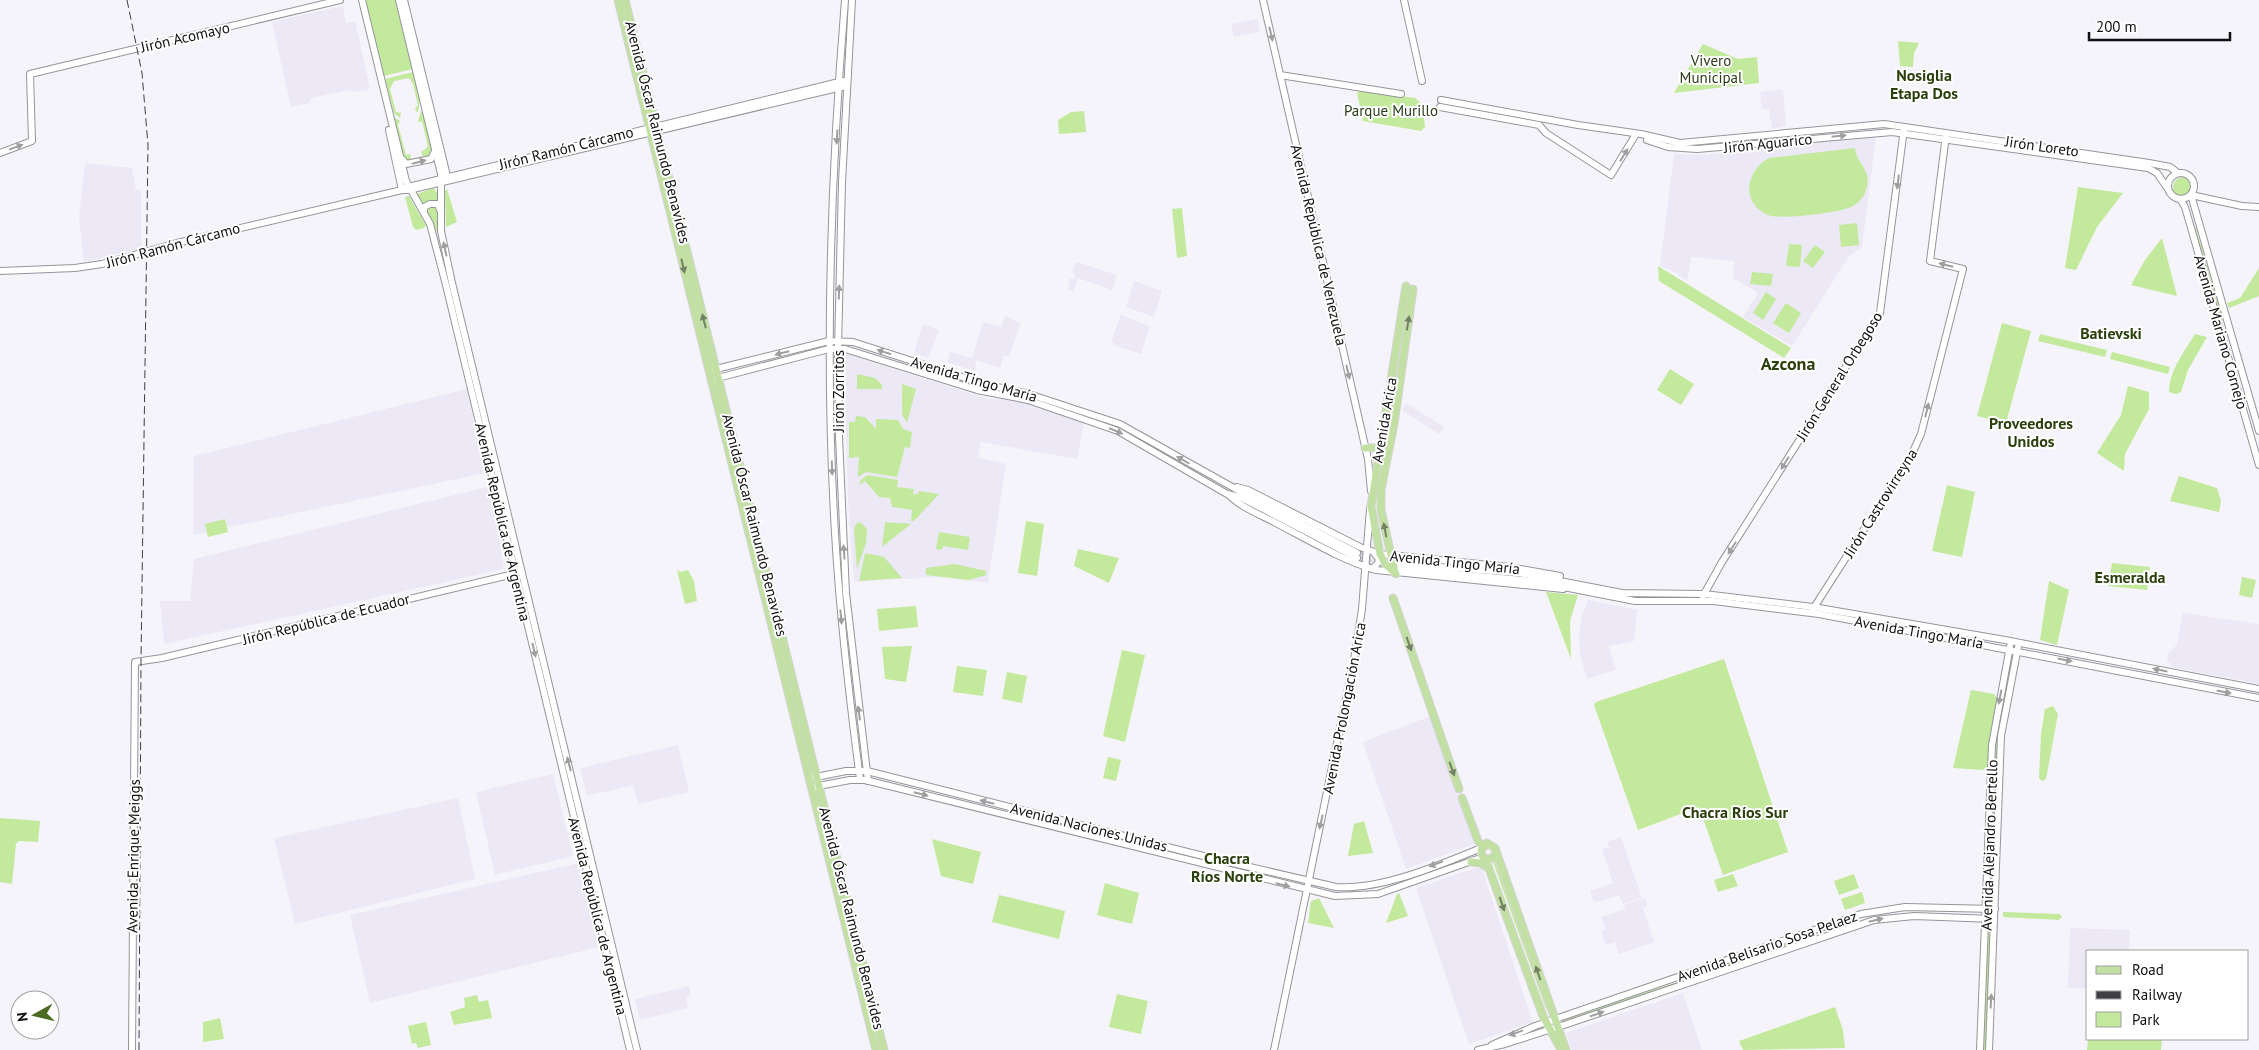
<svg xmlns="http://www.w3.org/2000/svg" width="2259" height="1050" viewBox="0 0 2259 1050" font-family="'PT Sans',sans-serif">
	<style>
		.built { fill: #ece8f5 }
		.green { fill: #c3e99d }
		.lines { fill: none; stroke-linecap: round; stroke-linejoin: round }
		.secondary-tunnel { stroke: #d4d2d8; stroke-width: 6; stroke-dasharray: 6 3; stroke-linecap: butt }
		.secondary-casing { stroke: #96949b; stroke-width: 8 }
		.primary-casing { stroke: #d4d4d4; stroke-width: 9 }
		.secondary { stroke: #fff; stroke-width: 6 }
		.primary { stroke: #c3e0a4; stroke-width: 7 }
		.rail { stroke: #403f42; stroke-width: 1; stroke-dasharray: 8 4; stroke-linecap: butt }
		.oneway { fill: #9f9fa0 }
		.oneway2 { fill: #728262 }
		.labels { text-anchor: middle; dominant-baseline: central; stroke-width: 4; stroke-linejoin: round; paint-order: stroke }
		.street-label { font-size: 15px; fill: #100f11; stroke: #fff }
		.park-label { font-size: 15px; fill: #2a3b16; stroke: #fff }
		.neighbourhood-label { font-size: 16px; font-weight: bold; fill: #2a400d; stroke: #fff }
		.quarter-label { font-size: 18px; font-weight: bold; fill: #2a400d; stroke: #fff }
	</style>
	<rect width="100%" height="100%" fill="#f6f4fb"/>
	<g class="built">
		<path d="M343,6l3,17 9,-2 15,68 -16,3 -5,-2 -38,8 -2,5 -18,4 -19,-85z"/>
		<path d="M1257,19l3,13 -26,5 -3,-13z"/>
		<path d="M1780,89l3,2 3,35 -14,3 -3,-20h-7l-2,-17z"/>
		<path d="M1876,136l-14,111 -13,9 -57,90 -49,-29 15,-24 -25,-15 1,-17 -43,-4 -4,24 -8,-5v-2l-19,-8 14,-112 27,1z"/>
		<path d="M85,163l47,5 4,22h5v56l-6,4 -51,12 -5,-46z"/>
		<path d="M1076,262l41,13 -5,15 -34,-12 -4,14 -6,-3 2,-11 4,1 1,-5 -3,-1z"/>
		<path d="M1134,281l28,10 -8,26 -28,-10z"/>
		<path d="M1121,315l29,11 -9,28 -25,-8 -5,-5z"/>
		<path d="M1005,316l16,7 -12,33h-5l-4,12 -23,-8 -3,11 -27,-9 3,-10 22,6 11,-36 18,5z"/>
		<path d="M923,324l16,6 -11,28 -14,-5z"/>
		<path d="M847,354l141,45h26l70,24 -7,36 -96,-17 -3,16 28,6 -18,119 -50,-6 -84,5 -6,-81 -4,-145z"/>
		<path d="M467,389l18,84 -292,62 1,-79z"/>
		<path d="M1406,403l38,24 -5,7 -37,-24z"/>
		<path d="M491,486l13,83 -340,75 -4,-43h30l4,-42z"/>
		<path d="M1588,600l49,10 -3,31 -25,5 7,24 -29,9 -7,-25 -1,-20 3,-19z"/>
		<path d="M2183,613l76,11v60l-88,-17v-4l-4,-1 1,-9 9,-8z"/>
		<path d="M1431,716l43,128 -68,25 -43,-127z"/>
		<path d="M678,745l11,47 -51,12 -5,-19 -46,11 -7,-28z"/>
		<path d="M553,774l20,82 -78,19 -19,-83z"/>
		<path d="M458,798l17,81 -180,45 -21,-86z"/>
		<path d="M1621,837l21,61 -19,6 -4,-9 -25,8 -4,-12 23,-8 -11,-34 7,-2 -2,-5z"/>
		<path d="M579,863l20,84 -229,56 -20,-88z"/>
		<path d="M1481,866l52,156 -64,22 -53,-156z"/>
		<path d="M1645,898l2,8 -4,2 11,34 -35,12 -4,-12 -9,3 -5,-14 5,-2 -5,-12 24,-8 -1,-4z"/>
		<path d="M2070,928l60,2 -1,21h-41v37h-20z"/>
		<path d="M689,986l2,10 -5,1 2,11 -48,12 -5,-21z"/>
		<path d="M1683,993l19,57h-130l-6,-17z"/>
	</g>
	<g class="green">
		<path d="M365,0h30l18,69 -29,7z"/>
		<path d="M1898,41l21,2 -5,10 -1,14 -13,-1z"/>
		<path d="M1703,44l35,15 19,-2 2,26 -85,10z"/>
		<path d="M413,72c3,11 10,32 4,41l-2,-4 3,-4 -5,-21 -4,-6 -15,3 -4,8 6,23 5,1 -1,5 -6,-5 -9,-34z"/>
		<path d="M1360,90l55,8 7,6 3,23 -4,4 -58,-10 -6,-28z"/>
		<path d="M421,111l2,2 9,38 -4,5 -21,4 -4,-3 -9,-38 1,-1 5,3 -2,4 8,30 4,-1 1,5 12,-3 -2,-4 7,-5 -6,-26 -4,1z"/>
		<path d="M1084,111l2,21 -27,2 -1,-14 13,-8z"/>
		<path d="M1855,148c1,16 18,21 11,42 -2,7 -8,14 -15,17 -13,6 -70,13 -83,8 -28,-12 -22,-45 1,-57z"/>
		<circle cx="2183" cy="187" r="10"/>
		<path d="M2078,187l45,6 -26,34 -21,43 -11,-2z"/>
		<path d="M434,188l3,5v39l-20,-38z"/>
		<path d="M447,189l10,33 -11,5 -1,-36z"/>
		<path d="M409,196l17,30 -2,2 -8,2 -3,-3 -8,-30z"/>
		<path d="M1182,208l5,48 -10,2 -5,-49z"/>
		<path d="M1857,223l2,22 -18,2 -2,-22z"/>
		<path d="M2196,228l27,92 -6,2 -25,-93z"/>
		<path d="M2162,238l15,58 -46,-11 14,-25z"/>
		<path d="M1789,244l13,1 -2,22 -14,-1z"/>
		<path d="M1815,245l10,7 -12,16 -10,-7z"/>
		<path d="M1658,266l133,82 -7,10 -125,-77z"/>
		<path d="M2259,268v28l-30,12 -2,-5 13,-5z"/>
		<path d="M1752,272l21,2 -2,12 -21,-2z"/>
		<path d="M1766,292l10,7 -13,21 -10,-7z"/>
		<path d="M1786,303l15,10 -12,20 -16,-10z"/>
		<path d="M2002,323l29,8 -25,92 -29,-7z"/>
		<path d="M2040,334l67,16 -2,7 -67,-16z"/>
		<path d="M2195,334l12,3 -19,33 -7,22 -5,2 -7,-2c0,-21 15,-40 26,-58z"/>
		<path d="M2112,352l58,15 -2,7 -58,-15z"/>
		<path d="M1670,369l24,15 -13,21 -24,-15z"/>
		<path d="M857,374l18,4 7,7v4h-25z"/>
		<path d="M902,384l14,5 -9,34 -5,-9z"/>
		<path d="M2128,386l21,6v17l-24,45 -1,17 -27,-18 24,-38z"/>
		<path d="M856,416l9,1 11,12v-10l22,1 5,9 9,3 -2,16 -5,-1 -8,30 -31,-5 -8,5 1,-20 -10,1v-36h6z"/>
		<path d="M867,475l31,5 -1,7 17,2 -1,5h5l1,-3 20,3 -25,27h-3l1,-11 -20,-3 -2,-9 -11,-1 -14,-16 -5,4v-4z"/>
		<path d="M2179,476l38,12 4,13 -2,11 -49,-11z"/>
		<path d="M1947,485l28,7 -13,65 -30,-6z"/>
		<path d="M225,519l3,13 -20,5 -3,-13z"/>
		<path d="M1026,521l18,3 -7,52 -19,-3z"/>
		<path d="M860,522l7,7 -1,14 -9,26 -3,-40 2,-5z"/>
		<path d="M885,522l26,2 -29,23z"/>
		<path d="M939,532l31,5 -2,13 -25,-4 -1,4 -6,-1z"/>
		<path d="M1078,549l41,9 -10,25 -35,-17z"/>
		<path d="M865,553l19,4 18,21 -43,3z"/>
		<path d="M2112,563l38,4 -3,23 -39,-4z"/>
		<path d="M955,564l31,7v4l-17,5 -43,-5v-7z"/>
		<path d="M677,570l3,2 8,-2 6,11 3,20 -12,3z"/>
		<path d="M2242,577l14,3 -4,18 -13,-3z"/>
		<path d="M2049,581l20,9 -12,55 -17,-5z"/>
		<path d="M1546,592l32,3 -8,26 1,38z"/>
		<path d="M916,606l2,21 -39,4 -2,-22z"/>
		<path d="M912,646l-6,36 -21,-3 -3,-32z"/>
		<path d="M1122,650l23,5 -20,87 -22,-6z"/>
		<path d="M2009,657h4l-14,69 -7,178h-4l5,-160z"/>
		<path d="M1724,659l64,193 -65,23 -24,-68 -61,23 -44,-125 2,-3z"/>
		<path d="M957,666l30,4 -4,26 -30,-4z"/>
		<path d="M1007,672l20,4 -5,27 -20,-4z"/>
		<path d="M1971,690l23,4 3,5 -7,39 -2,30 -5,2 -30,-2z"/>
		<path d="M2053,706l5,8 -12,65 -4,2 -3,-3 2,-44 4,-25z"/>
		<path d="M1108,757l13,3 -5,21 -13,-3z"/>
		<path d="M0,818l40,3 -2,21 -19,-1 -3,3 -4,40 -12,-2z"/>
		<path d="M1364,821l9,32 -25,3 6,-32z"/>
		<path d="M932,839l49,13 -8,32 -32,-8z"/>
		<path d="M1494,860l17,41 35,103 1,8 -54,-150z"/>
		<path d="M1733,874l5,12 -20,6 -4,-12z"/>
		<path d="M1854,874l5,14 -20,7 -5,-14z"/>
		<path d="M1105,883l34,10 -7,31 -35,-9z"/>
		<path d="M1862,892l3,11 -20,7 -4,-11z"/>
		<path d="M1399,893l9,23 -22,7 11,-29z"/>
		<path d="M999,895l66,16 -6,28 -67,-17z"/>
		<path d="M1319,898l15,30 -26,-5 3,-22z"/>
		<path d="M2003,912l57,2 2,3 -3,3 -56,-3z"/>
		<path d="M1830,927h6l-138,50 -1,-4z"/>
		<path d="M1988,927h5l-6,123h-6z"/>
		<path d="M1677,982l-7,5 -106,35 -1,-3z"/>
		<path d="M1117,994l31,7 -7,33 -32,-7z"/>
		<path d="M477,995l2,7 9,-2 4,18 -38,7 -4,-13 15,-5 -1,-9z"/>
		<path d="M1835,1007l8,23 2,18 -102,2 -4,-9z"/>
		<path d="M220,1018l4,21 -21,3v-20z"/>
		<path d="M426,1022l5,23 -13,3 -2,-5 -4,1 -4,-18z"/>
		<path d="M2088,1039h74l-1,11h-74z"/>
	</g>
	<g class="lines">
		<g class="secondary-tunnel">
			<path d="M1357,553l24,8"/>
			<path d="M1357,558l32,9"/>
		</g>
		<defs>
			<g id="secondary">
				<path d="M362,0l44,181 24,43 16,61 184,765"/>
				<path d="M399,0l42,174v57l11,52 185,767"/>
				<path d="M404,0l44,180"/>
				<path d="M845,0c-15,182 -21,367 -9,549 5,77 14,154 24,230"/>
				<path d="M852,0l-10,182 -4,166 1,89 7,156 22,188"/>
				<path d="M1263,0l105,459 3,32"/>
				<path d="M1404,0l18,81"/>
				<path d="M1280,75l121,19"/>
				<path d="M1441,100l137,25 63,9 39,9 204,-19 265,39 21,4 8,6"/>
				<path d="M1440,107l99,18 7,8 65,42 25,-41"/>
				<path d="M389,130l13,60"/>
				<path d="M1647,140l21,7 29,2 195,-17 256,36 9,5 11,16"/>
				<path d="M0,153l32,-12 -2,-67 310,-74"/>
				<path d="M401,158l5,6 25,-5 4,-8"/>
				<circle cx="2181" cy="186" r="13"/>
				<path d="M404,188l439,-107"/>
				<path d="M2191,195l68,236"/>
				<path d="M2191,195l51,11 17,1"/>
				<path d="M2180,199l5,8 74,258"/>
				<path d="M424,213v-6l6,-3h8l2,6"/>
				<path d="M0,271l75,-3 27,-4 75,-21 225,-53h7l437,-104"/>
				<path d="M712,370l117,-29 24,1 131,42 45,10 91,30 114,64 123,65"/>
				<path d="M714,379l115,-30h16l132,41 51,10 90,31 109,63 13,3 117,61"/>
				<path d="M1237,487l11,3 112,57 20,7 129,13 51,9"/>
				<path d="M1228,494c12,13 31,20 46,28 33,17 67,38 102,48l187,19"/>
				<path d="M1400,564l119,9 103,20 82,1 109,13 192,33 254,49"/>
				<path d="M1372,569l6,-6 1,-4 -5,-6"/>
				<path d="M1400,569l133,12 102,20h78l106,13 440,84"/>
				<path d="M1703,596l19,-34 158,-249 24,-184"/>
				<path d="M1813,609l98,-153 10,-22 42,-165 -33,-8 16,-126"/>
				<path d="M811,778l35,-7h21l348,88 121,28c45,3 104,-22 145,-39"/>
				<path d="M813,787l37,-7h15l470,116 43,-2 105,-37"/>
				<path d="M1492,1045l43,-19 326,-112 44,-7 90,2"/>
				<path d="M132,1050l3,-388 27,-4 356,-85"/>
				<path d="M1274,1050l80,-390 8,-51 8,-100"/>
				<path d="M1478,1050l27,-6 59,-19 310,-105 40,-4 80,3"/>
				<path d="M1980,1050l12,-305 18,-99"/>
				<path d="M1989,1050l12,-314 17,-89"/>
			</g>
			<g id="primary">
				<path d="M618,0l258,1050"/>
				<path d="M625,0l259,1050"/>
				<path d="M1365,448h15"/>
				<path d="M1395,573l-14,-63v-20l13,-66 19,-135"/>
				<path d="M1396,574l-10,-9 -6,-11 -9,-48 35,-220"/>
				<path d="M1393,598l66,191"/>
				<path d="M1462,798l16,43 4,5"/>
				<path d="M1496,852l-3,6 -7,1 -4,-3 -1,-6 6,-7 8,5 71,202"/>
				<path d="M1485,858l58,158 17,32"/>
				<path d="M1471,862l10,1 7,5"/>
			</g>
		</defs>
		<use href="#secondary" class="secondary-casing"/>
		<use href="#primary" class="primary-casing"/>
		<use href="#secondary" class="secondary"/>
		<use href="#primary" class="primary"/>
		<path class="rail" d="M127,0l15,73 6,72 -7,516 -2,389"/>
	</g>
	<defs><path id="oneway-solid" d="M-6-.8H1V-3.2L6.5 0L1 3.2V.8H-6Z" transform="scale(1.25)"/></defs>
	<g class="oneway">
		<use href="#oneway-solid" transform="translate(1271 34) rotate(77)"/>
		<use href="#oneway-solid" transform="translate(1839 136) rotate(-6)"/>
		<use href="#oneway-solid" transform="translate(837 137) rotate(93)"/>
		<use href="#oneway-solid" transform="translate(16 147) rotate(-20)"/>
		<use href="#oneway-solid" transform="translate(1624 155) rotate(-58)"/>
		<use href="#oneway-solid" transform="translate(419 162) rotate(-14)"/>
		<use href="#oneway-solid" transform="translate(1898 182) rotate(97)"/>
		<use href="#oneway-solid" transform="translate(445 249) rotate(-102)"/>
		<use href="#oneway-solid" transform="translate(1946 265) rotate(-166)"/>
		<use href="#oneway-solid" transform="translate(839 292) rotate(-88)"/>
		<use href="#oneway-solid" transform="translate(884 352) rotate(-162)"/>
		<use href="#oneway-solid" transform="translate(782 353) rotate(166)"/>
		<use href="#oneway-solid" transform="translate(1348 372) rotate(77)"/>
		<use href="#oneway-solid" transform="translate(1927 410) rotate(-76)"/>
		<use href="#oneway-solid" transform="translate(1116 431) rotate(23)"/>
		<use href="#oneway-solid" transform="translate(1183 460) rotate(-150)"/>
		<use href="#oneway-solid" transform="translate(1785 463) rotate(122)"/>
		<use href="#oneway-solid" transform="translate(832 468) rotate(88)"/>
		<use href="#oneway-solid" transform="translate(1732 548) rotate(123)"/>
		<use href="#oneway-solid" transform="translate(844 552) rotate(-94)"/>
		<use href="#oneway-solid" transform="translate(841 617) rotate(85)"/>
		<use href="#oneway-solid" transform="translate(534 650) rotate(77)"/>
		<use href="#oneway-solid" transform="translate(2065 660) rotate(11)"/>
		<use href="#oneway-solid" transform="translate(2160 670) rotate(-169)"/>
		<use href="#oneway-solid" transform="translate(2224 692) rotate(11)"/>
		<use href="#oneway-solid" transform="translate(2000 697) rotate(101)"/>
		<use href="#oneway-solid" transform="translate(859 713) rotate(-98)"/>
		<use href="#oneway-solid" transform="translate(569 764) rotate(-104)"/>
		<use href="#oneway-solid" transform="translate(921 794) rotate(14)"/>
		<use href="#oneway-solid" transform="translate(987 802) rotate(-166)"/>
		<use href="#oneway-solid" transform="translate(1321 822) rotate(103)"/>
		<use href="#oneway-solid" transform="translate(1436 864) rotate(160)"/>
		<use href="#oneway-solid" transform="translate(1283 885) rotate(14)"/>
		<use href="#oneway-solid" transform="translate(1876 920) rotate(-13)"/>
		<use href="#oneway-solid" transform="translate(1991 1001) rotate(-87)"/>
		<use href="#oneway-solid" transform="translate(1597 1014) rotate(-19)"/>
		<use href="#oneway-solid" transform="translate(1516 1033) rotate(160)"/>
	</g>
	<g class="oneway2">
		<use href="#oneway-solid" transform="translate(683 266) rotate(77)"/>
		<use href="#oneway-solid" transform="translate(704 321) rotate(-104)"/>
		<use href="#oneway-solid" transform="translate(1408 323) rotate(-81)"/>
		<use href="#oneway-solid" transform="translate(1385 530) rotate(-101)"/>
		<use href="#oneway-solid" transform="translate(1409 644) rotate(71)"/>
		<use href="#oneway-solid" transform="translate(1452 769) rotate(70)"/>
		<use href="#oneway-solid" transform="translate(1502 904) rotate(71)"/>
		<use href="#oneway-solid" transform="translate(1538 973) rotate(-109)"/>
	</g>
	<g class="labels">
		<g class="street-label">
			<text transform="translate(185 37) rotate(-13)">Jirón Acomayo</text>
			<text transform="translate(658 132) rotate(76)">Avenida Óscar Raimundo Benavides</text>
			<text transform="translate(1768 143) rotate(-6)">Jirón Aguarico</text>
			<text transform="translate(2042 146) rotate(8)">Jirón Loreto</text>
			<text transform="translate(566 148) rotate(-14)">Jirón Ramón Cárcamo</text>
			<text transform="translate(173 245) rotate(-15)">Jirón Ramón Cárcamo</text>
			<text transform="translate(1319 245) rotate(77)">Avenida República de Venezuela</text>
			<text transform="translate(2221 332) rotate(74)">Avenida Mariano Cornejo</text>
			<text transform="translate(1839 376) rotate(-58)">Jirón General Orbegoso</text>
			<text transform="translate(974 379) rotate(16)">Avenida Tingo María</text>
			<text transform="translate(838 391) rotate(-90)">Jirón Zorritos</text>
			<text transform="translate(1384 420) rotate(-80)">Avenida Arica</text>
			<text transform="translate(1880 503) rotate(-58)">Jirón Castrovirreyna</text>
			<text transform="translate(503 522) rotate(77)">Avenida República de Argentina</text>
			<text transform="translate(755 525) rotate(76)">Avenida Óscar Raimundo Benavides</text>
			<text transform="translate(1455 562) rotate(6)">Avenida Tingo María</text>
			<text transform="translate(326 619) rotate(-14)">Jirón República de Ecuador</text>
			<text transform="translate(1919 632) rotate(10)">Avenida Tingo María</text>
			<text transform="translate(1344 708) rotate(-79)">Avenida Prolongación Arica</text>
			<text transform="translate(1089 827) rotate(14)">Avenida Naciones Unidas</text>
			<text transform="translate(1989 845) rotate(-88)">Avenida Alejandro Bertello</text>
			<text transform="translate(133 856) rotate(-89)">Avenida Enrique Meiggs</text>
			<text transform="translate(598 916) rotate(76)">Avenida República de Argentina</text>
			<text transform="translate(852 918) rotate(76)">Avenida Óscar Raimundo Benavides</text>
			<text transform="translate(1767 946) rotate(-19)">Avenida Belisario Sosa Pelaez</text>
		</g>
		<g class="park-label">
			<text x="1711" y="60">Vivero<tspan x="1711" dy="17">Municipal</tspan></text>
			<text x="1391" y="110">Parque Murillo</text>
		</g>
		<g class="neighbourhood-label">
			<text x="1924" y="75">Nosiglia<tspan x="1924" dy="18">Etapa Dos</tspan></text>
			<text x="2111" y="333">Batievski</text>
			<text x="2031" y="423">Proveedores<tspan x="2031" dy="18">Unidos</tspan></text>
			<text x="2130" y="577">Esmeralda</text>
			<text x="1735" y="812">Chacra Ríos Sur</text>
			<text x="1227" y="858">Chacra<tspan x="1227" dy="18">Ríos Norte</tspan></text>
		</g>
		<g class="quarter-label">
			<text x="1788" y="363">Azcona</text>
		</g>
	</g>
	<rect x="2086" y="950" width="162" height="90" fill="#ffffff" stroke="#9f9fa0"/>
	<rect x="2096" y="966" width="25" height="8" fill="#c3e0a4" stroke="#9f9fa0"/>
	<text x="2132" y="975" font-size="15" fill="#100f11">Road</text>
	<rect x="2096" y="991" width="25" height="8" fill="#403f42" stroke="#9f9fa0"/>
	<text x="2132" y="1000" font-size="15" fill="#100f11">Railway</text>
	<rect x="2096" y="1012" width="25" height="15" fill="#c3e99d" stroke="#9f9fa0"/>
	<text x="2132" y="1025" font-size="15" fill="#100f11">Park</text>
	<g transform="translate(35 1015) rotate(262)"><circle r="24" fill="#ffffff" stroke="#9f9fa0"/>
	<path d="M0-4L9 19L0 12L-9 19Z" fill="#4a6b21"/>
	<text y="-8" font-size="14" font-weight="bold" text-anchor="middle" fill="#100f11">N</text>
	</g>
	<path d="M2089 32v8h141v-8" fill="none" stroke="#100f11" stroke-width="2.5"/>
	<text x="2096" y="32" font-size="15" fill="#100f11" stroke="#ffffff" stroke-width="4" paint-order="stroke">200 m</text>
</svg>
